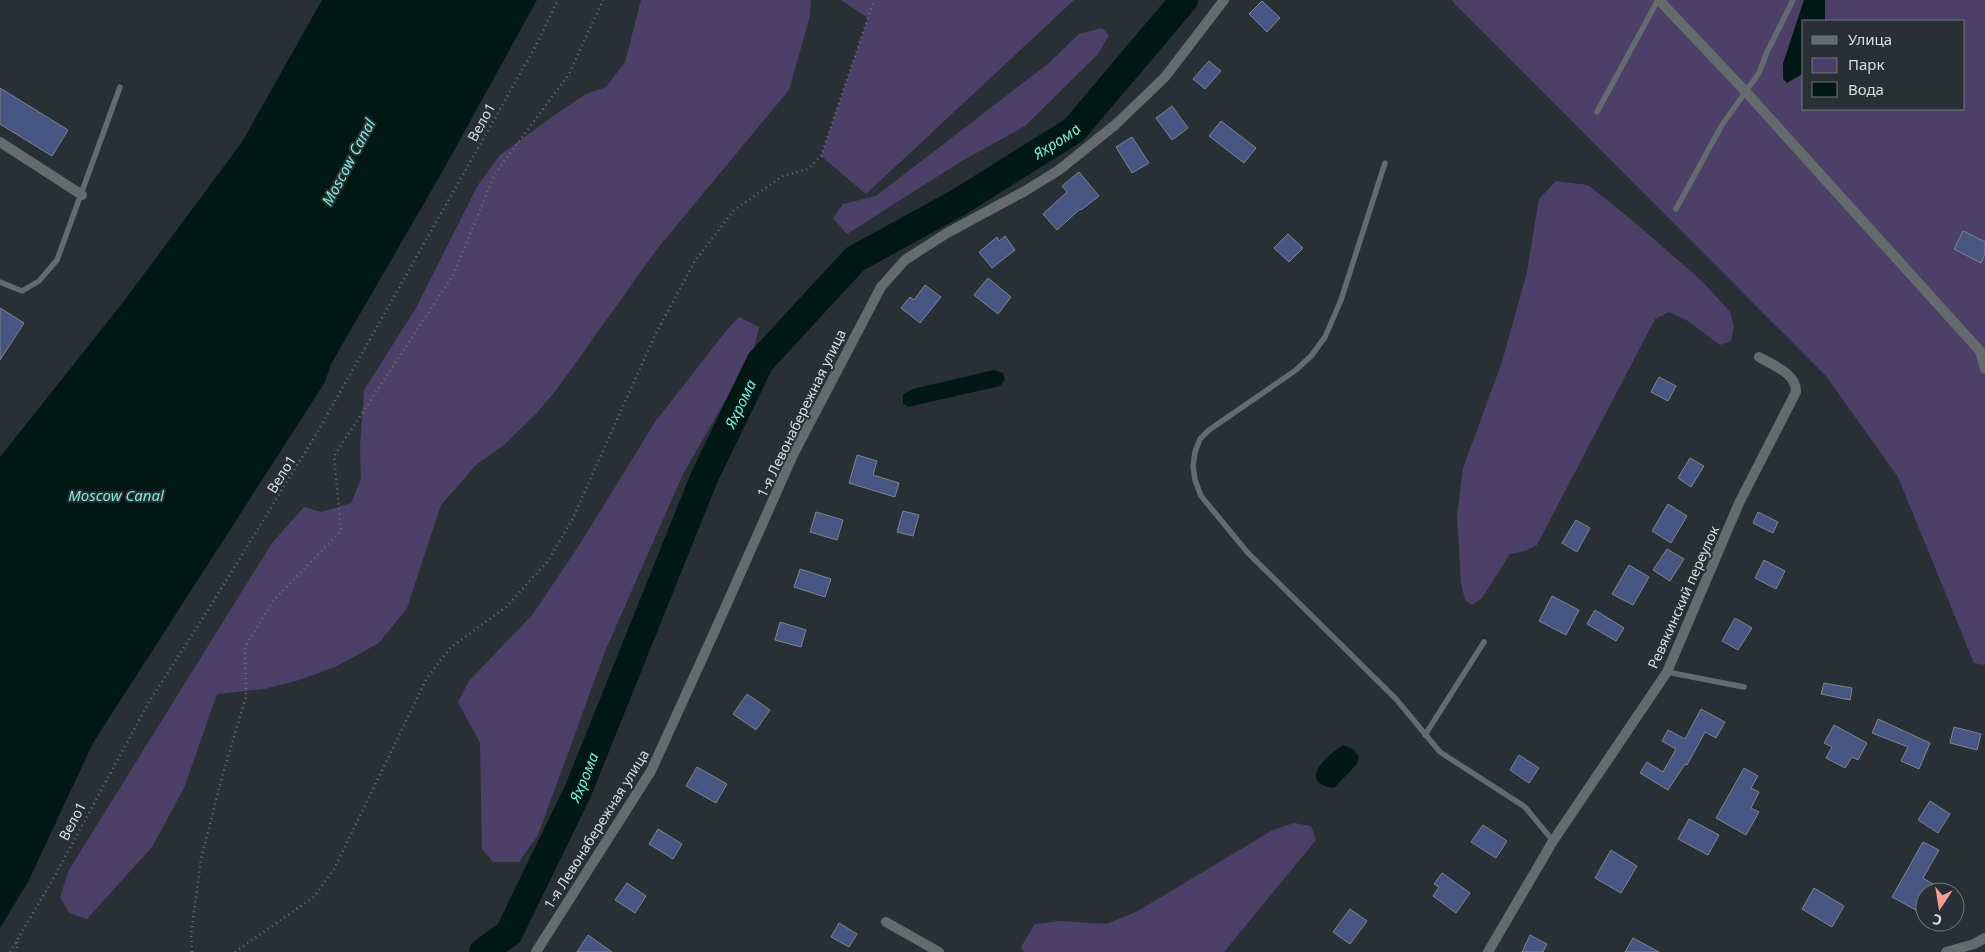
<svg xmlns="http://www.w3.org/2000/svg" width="1985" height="952" viewBox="0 0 1985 952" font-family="'Noto Sans',sans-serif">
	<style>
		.green { fill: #4d4068 }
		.water { fill: #021814 }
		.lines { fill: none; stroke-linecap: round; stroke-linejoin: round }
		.river { stroke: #021814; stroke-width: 28 }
		.building { fill: #465582; stroke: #80848e }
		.path { stroke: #697075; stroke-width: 2.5; stroke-dasharray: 1 4; stroke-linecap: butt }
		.lane { stroke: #656b6c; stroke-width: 5.5 }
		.street { stroke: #656b6c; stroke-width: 10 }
		.labels { text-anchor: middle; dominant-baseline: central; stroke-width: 4; stroke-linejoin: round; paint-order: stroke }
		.street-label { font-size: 14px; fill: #d8dee2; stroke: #283036 }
		.water-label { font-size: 15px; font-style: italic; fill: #7eeddb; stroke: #283036 }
	</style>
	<rect width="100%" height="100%" fill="#283036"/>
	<g class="green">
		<path d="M641,0h170l-1,16 -21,74 -132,159 -100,140 -20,24 -33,32 -28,20 -35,40 -34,103 -28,35 -42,23 -38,14 -35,9 -47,5 -33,94 -32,59 -65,72 -18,-6 -9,-16 9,-27 203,-327 32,-36 17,5 30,-9 10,-24 -1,-32 4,-57 52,-82 62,-123 22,-30 56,-41 30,-20 20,-7 19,-25z"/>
		<path d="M841,0h233l-208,194 -45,-38 47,-138z"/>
		<path d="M1453,0h351l-21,64 14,13 7,-4v36h160v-88h-139v-21h160v665l-11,-2 -76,-186 -72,-101 -374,-375z"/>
		<path d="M1102,28l7,7 -11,19 -73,72 -65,36 -113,72 -14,-16 10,-14 33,-8 173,-133 30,-29z"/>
		<path d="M1556,181l32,4 45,36 69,60 28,31 4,14 -3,15 -11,4 -32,-24 -19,-9 -14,7 -118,226 -12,6 -15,3 -28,44 -10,7 -7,-5 -4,-18 -4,-66 6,-48 39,-106 25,-90 12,-73z"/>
		<path d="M739,317l20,10 -6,25 -70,122 -77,175 -68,186 -19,27h-26l-11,-13 -2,-106 -22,-41 11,-21 64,-67 47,-70 75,-122 71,-91z"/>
		<path d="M1294,823l17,3 5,14 -92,112h-200l-3,-5 14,-23 26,-3 46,3 31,-13 135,-81z"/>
	</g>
	<g class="water">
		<path d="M322,0h215l-96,174 -110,190 -6,18 -232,361 -65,139 -28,46v-471l124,-156 118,-159z"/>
		<path d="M1804,0h21v21h-21v52l-17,10 -4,-4v-15z"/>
		<path d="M994,370l9,3 2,7 -5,6 -92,21 -5,-4v-9l10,-5z"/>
		<path d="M1343,745l10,4 6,8 -2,7 -23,24c-38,-5 -7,-33 9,-43z"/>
	</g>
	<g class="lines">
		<path class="river" id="s1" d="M483,952l26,-19 69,-142 126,-313 56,-116 95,-103 104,-57 115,-72 110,-130"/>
	</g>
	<g class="building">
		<path d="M1262,1l18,17 -13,14 -18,-18z"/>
		<path d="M1209,61l12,10 -16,18 -12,-10z"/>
		<path d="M0,88l68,42 -16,26 -52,-32z"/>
		<path d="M1172,106l16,22 -16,12 -16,-22z"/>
		<path d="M1221,121l35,27 -12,15 -35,-27z"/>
		<path d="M1132,137l17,26 -17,10 -16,-26z"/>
		<path d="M1079,172l20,24 -18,14 -1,-1 -23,21 -14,-16 24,-22 -5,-6z"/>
		<path d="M1963,231l22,11v12l-4,9 -27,-14z"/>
		<path d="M1288,234l15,14 -14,14 -15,-14z"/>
		<path d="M1005,236l10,14 -23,18 -13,-16 18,-15 2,4z"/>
		<path d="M988,278l23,19 -13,17 -24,-19z"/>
		<path d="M925,285l16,12 -21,26 -19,-15 9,-11 4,3z"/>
		<path d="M0,308l24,15 -24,37z"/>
		<path d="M1659,377l17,9 -8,15 -17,-9z"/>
		<path d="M857,455l20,6 -4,14 26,8 -4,14 -46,-14z"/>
		<path d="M1690,458l14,8 -13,21 -13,-9z"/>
		<path d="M1668,504l19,12 -16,27 -19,-12z"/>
		<path d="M903,511l16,4 -6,21 -16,-4z"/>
		<path d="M816,512l27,8 -6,20 -27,-8z"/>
		<path d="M1758,512l20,10 -5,11 -20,-10z"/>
		<path d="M1576,520l14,8 -13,24 -15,-9z"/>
		<path d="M1667,549l17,10 -14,22 -17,-11z"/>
		<path d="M1764,560l21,11 -9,18 -21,-11z"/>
		<path d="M1629,565l20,12 -16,28 -21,-11z"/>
		<path d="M800,569l31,10 -6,18 -31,-10z"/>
		<path d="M1552,596l27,14 -13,25 -27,-14z"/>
		<path d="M1595,610l29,18 -8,13 -29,-17z"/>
		<path d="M1735,618l17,10 -14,22 -16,-9z"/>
		<path d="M780,622l26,8 -5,17 -26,-7z"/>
		<path d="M1824,683l28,5 -2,12 -29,-6z"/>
		<path d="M747,694l23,16 -14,20 -23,-16z"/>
		<path d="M1701,709l24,13 -9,16 -11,-6 -18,33 -2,-1 -17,26 -28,-17 7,-11 16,10 13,-23 -14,-8 6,-11 17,9z"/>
		<path d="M1878,719l52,24 -11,26 -18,-8 7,-14 -36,-14z"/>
		<path d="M1834,725l33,18 -9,17 -6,-3 -7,11 -19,-10 6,-11 -8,-4z"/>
		<path d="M1954,727l27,7 -4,16 -27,-7z"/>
		<path d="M1519,755l20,13 -10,15 -19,-13z"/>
		<path d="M697,767l30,17 -11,19 -30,-17z"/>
		<path d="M1744,768l14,8 -7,12 8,4 -8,16 8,4 -13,23 -30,-17z"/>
		<path d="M1930,801l20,13 -12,19 -20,-13z"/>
		<path d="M1689,819l30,16 -11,20 -30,-16z"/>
		<path d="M1483,825l24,16 -11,17 -25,-16z"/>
		<path d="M658,829l24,15 -9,15 -24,-15z"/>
		<path d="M1923,842l16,8 -16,28 23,14h-21v23l-33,-18z"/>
		<path d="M1611,850l26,16 -16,27 -26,-15z"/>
		<path d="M1442,873l28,20 -14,20 -23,-17 6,-9 -5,-3z"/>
		<path d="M627,883l19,13 -11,17 -20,-13z"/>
		<path d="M1814,888l30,18 -12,21 -30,-18z"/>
		<path d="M1350,909l17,12 -17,23 -17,-12z"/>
		<path d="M839,923l18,11 -8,13 -18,-10z"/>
		<path d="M588,935l24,17h-35z"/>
		<path d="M1530,935l17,9 -4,8h-21z"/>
		<path d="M1633,938l26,14h-34z"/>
	</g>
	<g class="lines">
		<g class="path">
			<path d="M17,942v10"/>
			<path d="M10,952l42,-71 97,-179 59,-92 109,-177 217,-384 24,-49"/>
			<path d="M192,952l-1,-17 10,-76 21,-82 24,-80 -1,-50 28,-46 68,-70 -7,-75 119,-181 42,-101 74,-100 34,-74"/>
			<path d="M235,952l79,-55 20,-28 93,-191 23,-30 56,-41 42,-46 24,-41 83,-185 40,-74 39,-51 49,-34 25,-7 13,-13 53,-156"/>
		</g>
		<g class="lane">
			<path d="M1597,112l61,-112"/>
			<path d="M1385,163l-44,137 -16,37 -14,19 -15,14 -87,60 -9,9 -5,13 -2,14 2,14 6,16 47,57 148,146 44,53 85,55 28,34"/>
			<path d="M1676,209l46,-84 37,-52 8,-21 26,-52"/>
			<path d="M0,282l22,9 17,-10 18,-21 63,-173"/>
			<path d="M1667,672l77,15"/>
			<path d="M1425,735l59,-93"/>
		</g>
		<g class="street">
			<path d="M1659,0l87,92 234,259 5,18"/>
			<path d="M0,142l82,53"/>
			<path d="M886,922l53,30"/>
			<path d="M536,952l115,-181 62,-136 80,-180 88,-168 24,-27 42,-27 78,-42 34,-21 56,-45 50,-48 59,-77"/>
			<path d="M1488,952l65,-111 114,-169 72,-169 57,-111c1,-18 -23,-27 -37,-35"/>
			<path d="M1946,952l28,-8 11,-6"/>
		</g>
	</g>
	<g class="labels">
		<g class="street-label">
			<text transform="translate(481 122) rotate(-61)">Вело1</text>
			<text transform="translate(801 413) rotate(-64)">1-я Левонабережная улица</text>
			<text transform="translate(281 474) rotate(-58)">Вело1</text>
			<text transform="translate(1683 597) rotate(-66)">Ревякинский переулок</text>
			<text transform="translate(72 821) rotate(-62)">Вело1</text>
			<text transform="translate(596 829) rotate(-58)">1-я Левонабережная улица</text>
		</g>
		<g class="water-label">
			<text stroke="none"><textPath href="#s1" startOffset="1030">Яхрома</textPath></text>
			<text transform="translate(348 162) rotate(-62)">Moscow Canal</text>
			<text stroke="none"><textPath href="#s1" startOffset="610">Яхрома</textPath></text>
			<text x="116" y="495">Moscow Canal</text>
			<text stroke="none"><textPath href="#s1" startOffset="205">Яхрома</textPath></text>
		</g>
	</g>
	<rect x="1802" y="20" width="162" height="90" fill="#283036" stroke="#6e767b"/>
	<rect x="1812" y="36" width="25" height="8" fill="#656b6c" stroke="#6e767b"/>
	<text x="1848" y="45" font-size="15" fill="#d8dee2">Улица</text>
	<rect x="1812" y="58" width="25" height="15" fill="#4d4068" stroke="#6e767b"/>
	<text x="1848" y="70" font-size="15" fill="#d8dee2">Парк</text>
	<rect x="1812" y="82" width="25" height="15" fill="#021814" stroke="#6e767b"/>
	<text x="1848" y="95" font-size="15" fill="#d8dee2">Вода</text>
	<g transform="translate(1940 907) rotate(192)"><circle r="24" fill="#283036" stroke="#6e767b"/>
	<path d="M0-4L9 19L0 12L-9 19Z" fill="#f59c95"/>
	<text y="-8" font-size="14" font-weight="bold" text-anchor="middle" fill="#d8dee2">С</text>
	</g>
</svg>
